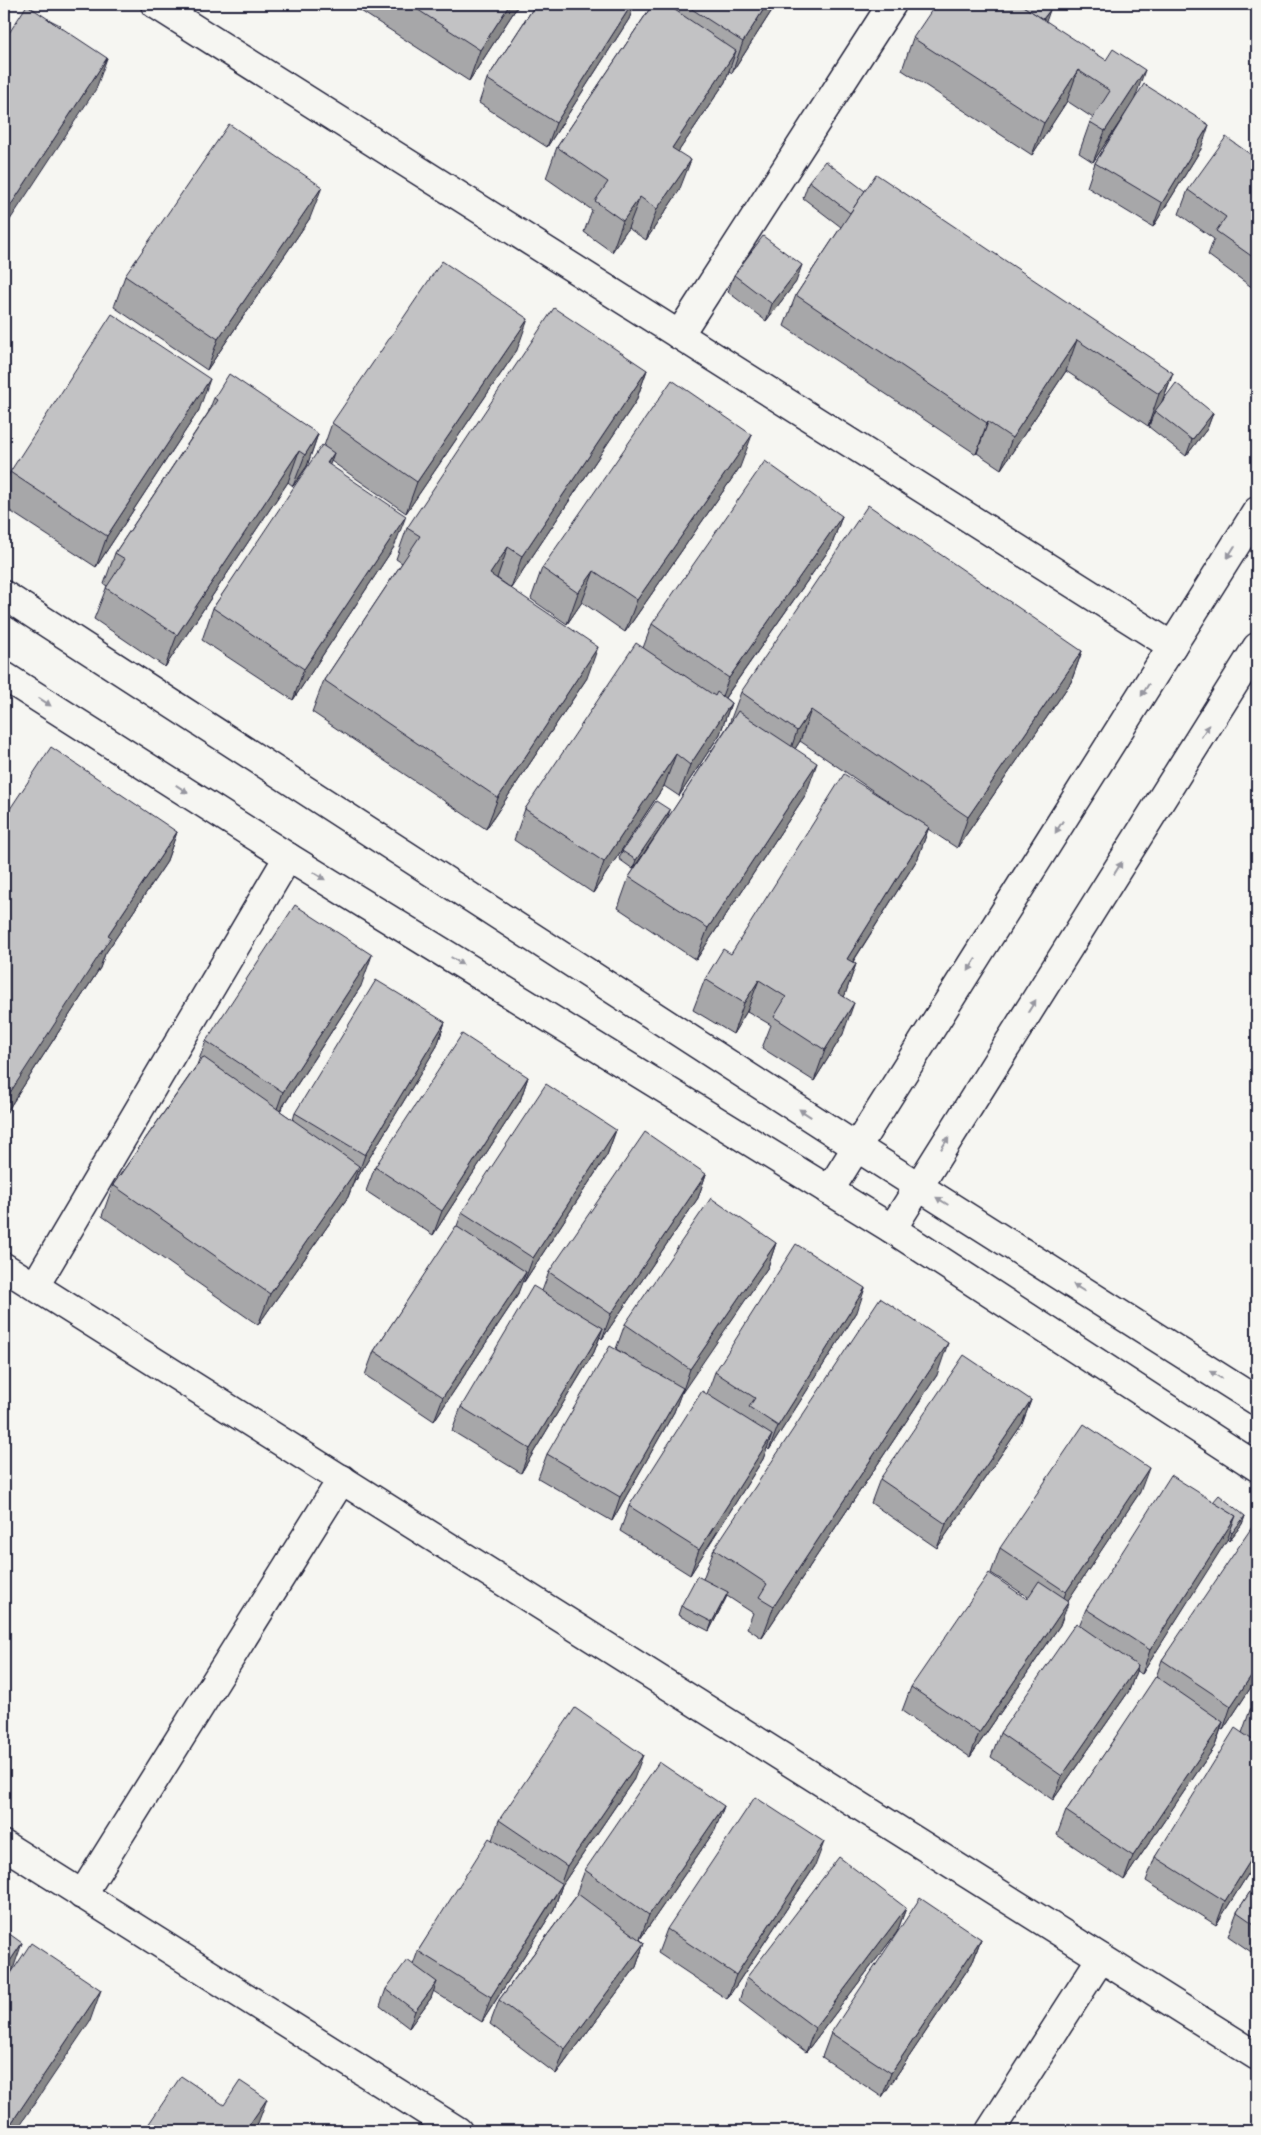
<svg xmlns="http://www.w3.org/2000/svg" width="1261" height="2135" viewBox="0 0 1261 2135" font-family="'Playpen Sans',sans-serif">
	<style>
		.lines { fill: none; stroke-linecap: round; stroke-linejoin: round }
		.minor-casing { stroke: #22223b; stroke-width: 31 }
		.minor { stroke: #f6f6f2; stroke-width: 28 }
		.wall { fill: #a7a7a9; stroke: #22223b }
		.shaded-wall { fill: #888889; stroke: #22223b }
		.building { fill: #c2c2c4; stroke: #22223b }
		.oneway { fill: #9797a0 }
	</style>
	<rect width="100%" height="100%" fill="#f6f6f2"/>
	<filter id="ink" filterUnits="userSpaceOnUse"><feTurbulence type="fractalNoise" baseFrequency=".02" numOctaves="2"/><feDisplacementMap in="SourceGraphic" scale="10" xChannelSelector="R" yChannelSelector="G"/><feConvolveMatrix kernelMatrix="1 2 1 2 8 2 1 2 1" color-interpolation-filters="sRGB"/></filter>
	<g filter="url(#ink)">
		<g class="lines">
			<defs>
				<g id="minor">
					<path d="M155,4l1017,642"/>
					<path d="M679,335l213,-331"/>
					<path d="M4,595l854,553 399,253"/>
					<path d="M4,676l284,181 604,372 365,238"/>
					<path d="M829,1191l428,-680"/>
					<path d="M892,1229l365,-582"/>
					<path d="M4,1267l1253,789"/>
					<path d="M35,1286l253,-429"/>
					<path d="M4,1845l454,286"/>
					<path d="M82,1895l260,-416"/>
					<path d="M990,2131l111,-173"/>
				</g>
			</defs>
			<use href="#minor" class="minor-casing"/>
			<use href="#minor" class="minor"/>
		</g>
		<g class="wall">
			<path d="M350,4h169l-50,77z"/>
			<path d="M536,4h109l-4,5 -7,-4 -5,14 -82,128 -68,-44 8,-24z"/>
			<path d="M653,4h123l-44,69 -3,-2 -4,11 -47,70 1,39 -33,49 -18,-12 -16,24 -28,-20 8,-22 -46,-32 11,-31z"/>
			<path d="M1050,10l-5,10 89,79 67,50 -48,78 -66,-40 8,-24 32,-52 -34,51 -14,-9 11,-31 3,-4 -26,-17 -35,54 -130,-85 11,-32z"/>
			<path d="M1257,159v132l-49,-36 6,-16 -35,-25 9,-24z"/>
			<path d="M809,181l56,10 308,182 -10,27 50,13 -6,16 -21,27 -37,-29 2,-7 -3,6 -82,-55 -65,98 -24,-16 -1,1 -192,-128 12,-31 45,-68 -38,-29z"/>
			<path d="M310,218l-103,152 -93,-63 11,-31z"/>
			<path d="M734,275l62,7 -30,39 -38,-29z"/>
			<path d="M517,350l-111,163 -75,-52 -2,4 65,82 -101,153 -91,-60 11,-32 111,-162 8,-23z"/>
			<path d="M647,370l-11,31 -125,187 -14,-10h-1l91,100 -101,151 -174,-117 12,-32 78,-117 -6,-4 11,-31z"/>
			<path d="M214,398l104,36 -11,32 -14,20 -5,-4 -123,185 -71,-48 13,-33 -3,-2 11,-31 93,-140z"/>
			<path d="M199,410l-103,157 -92,-60v-19l6,-16z"/>
			<path d="M740,467l-115,165 -43,-30 -15,22 -36,-25 11,-31z"/>
			<path d="M842,516l-11,31 -106,151 6,5 -11,31 -41,62 -15,-10 -71,107 -79,-53 11,-31 118,-161 9,-24z"/>
			<path d="M1082,651l-11,31 -114,166 -29,-19 -10,29 -65,104 3,2 -12,33 -1,37 -29,47 -52,-33 9,-23 -24,-14 -14,23 -40,-24 12,-31 26,-25 157,-153 -88,-60 -5,8 11,45 -110,166 -78,-52 11,-31 31,-47 -27,39 -14,-10 3,-8 46,-33 61,-94 12,-32z"/>
			<path d="M4,818l173,14 -11,31 -61,91 -5,14 -96,148z"/>
			<path d="M361,986l-81,125 13,9 2,-7 150,-91 -8,24 -81,134 -1,-1 -7,18 -90,128 -156,-109 11,-31 84,-120 9,-24z"/>
			<path d="M528,1077l-8,24 -87,134 -67,-44 9,-24z"/>
			<path d="M616,1130l-9,25 -83,127 -2,-1 -5,15 -83,125 -69,-46 9,-24 83,-125 5,-14z"/>
			<path d="M706,1174l-8,24 -96,141 -2,-2 -6,15 -73,121 -69,-42 9,-24 81,-116 7,-19z"/>
			<path d="M776,1243l-8,24 -87,126 -7,19 -62,109 -74,-43 9,-24 79,-99 -10,-6 9,-25z"/>
			<path d="M857,1312l-88,138 -2,-2 -4,11 -73,116 -70,-44 9,-25 78,-112 8,-22z"/>
			<path d="M937,1375l-175,263 -15,-10 6,-15 -26,-17 -18,35 -31,-16 3,-9 22,-27 11,-30z"/>
			<path d="M1031,1400l-9,24 -85,124 -66,-45 9,-24z"/>
			<path d="M1140,1492l-72,108 -8,25 -90,132 -68,-46 9,-24 116,-88 1,-2 -37,-24 9,-25z"/>
			<path d="M1213,1502l32,14 -3,8 -13,17 -2,-2 -85,135 -6,-3 -7,20 -76,109 -62,-43 9,-24 79,-107 7,-17z"/>
			<path d="M1257,1530v148l-34,52 -2,-1 -6,17 -91,134 -67,-45 9,-24 90,-134 6,-17z"/>
			<path d="M1257,1699v161l-41,65 -70,-44 9,-24 87,-124 8,-23z"/>
			<path d="M634,1779l-72,106 -8,24 -72,113 -49,-31 -2,7 -22,30 -29,-22 6,-17 27,-24 5,-14 74,-111 7,-20z"/>
			<path d="M724,1806l-9,24 -75,109 4,4 -8,24 -80,107 -66,-50 9,-24 78,-105 -1,-1 9,-24z"/>
			<path d="M815,1866l-88,133 -69,-46 9,-24z"/>
			<path d="M1257,1881v75l-29,-20 9,-24z"/>
			<path d="M906,1908l-9,24 -91,120 -67,-51 8,-24z"/>
			<path d="M981,1939l-9,24 -90,134 -60,-40 9,-24z"/>
		</g>
		<g class="shaded-wall">
			<path d="M510,4h9l-50,77 11,-31z"/>
			<path d="M632,4h3l-6,15 -82,128 9,-24z"/>
			<path d="M767,4h9l-44,69 11,-31z"/>
			<path d="M1050,10l-3,9 -8,11 3,-9z"/>
			<path d="M736,51l-11,31 -65,97 12,-31z"/>
			<path d="M107,58l-11,31 -92,140v-12l1,-3z"/>
			<path d="M1078,70l-11,31 -35,54 12,-32z"/>
			<path d="M1145,70l-11,31 -41,61 12,-31z"/>
			<path d="M1209,125l-8,24 -48,78 9,-24z"/>
			<path d="M691,160l-12,31 -33,49 11,-31z"/>
			<path d="M322,187l-12,31 -103,152 11,-31z"/>
			<path d="M640,197l-12,31 -16,24 11,-31z"/>
			<path d="M802,265l-6,17 -30,39 6,-17z"/>
			<path d="M528,319l-11,31 -111,163 11,-31z"/>
			<path d="M1077,340l-11,31 -65,98 11,-31z"/>
			<path d="M647,370l-11,31 -125,187 11,-32z"/>
			<path d="M1173,373l-12,31 -6,7 -4,9 -3,6 11,-32z"/>
			<path d="M210,379l-11,31 -103,157 11,-31z"/>
			<path d="M1213,413l-6,16 -21,27 6,-16z"/>
			<path d="M988,422l-11,31 -1,1 11,-31z"/>
			<path d="M318,434l-11,32 -14,20 12,-31z"/>
			<path d="M752,435l-12,32 -115,165 12,-32z"/>
			<path d="M299,451l-11,31 -123,185 12,-32z"/>
			<path d="M334,453l-11,31 4,-21z"/>
			<path d="M406,516l-12,31 -101,153 11,-31z"/>
			<path d="M842,516l-11,31 -114,162 12,-31z"/>
			<path d="M508,547l-11,31 -19,27 12,-31z"/>
			<path d="M594,571l-12,31 -15,22 11,-31z"/>
			<path d="M598,647l-11,31 -101,151 12,-31z"/>
			<path d="M1082,651l-11,31 -114,166 11,-31z"/>
			<path d="M731,703l-11,31 -41,62 11,-31z"/>
			<path d="M811,710l-11,31 -14,22 11,-32z"/>
			<path d="M676,754l-12,32 -71,107 11,-31z"/>
			<path d="M817,763l-11,31 -110,166 12,-32z"/>
			<path d="M670,810l-3,9 -34,50 3,-9z"/>
			<path d="M929,827l-11,31 -83,132 12,-31z"/>
			<path d="M177,832l-11,31 -61,91 -5,14 -96,148v-14l104,-167z"/>
			<path d="M372,955l-11,31 -89,137 11,-31z"/>
			<path d="M856,964l-11,31 -18,30 11,-32z"/>
			<path d="M759,980l-12,31 -14,23 11,-31z"/>
			<path d="M854,1003l-11,31 -29,47 11,-31z"/>
			<path d="M445,1022l-8,24 -81,134 9,-25z"/>
			<path d="M528,1077l-8,24 -87,134 9,-24z"/>
			<path d="M616,1130l-9,25 -83,127 9,-24z"/>
			<path d="M359,1166l-11,31 -90,128 12,-31z"/>
			<path d="M706,1174l-8,24 -96,141 9,-25z"/>
			<path d="M776,1243l-8,24 -86,126 8,-24z"/>
			<path d="M526,1272l-9,24 -83,125 9,-24z"/>
			<path d="M865,1288l-8,24 -88,138 9,-24z"/>
			<path d="M603,1328l-9,24 -73,121 9,-24z"/>
			<path d="M948,1343l-11,32 -175,263 12,-32z"/>
			<path d="M683,1388l-9,24 -62,109 8,-24z"/>
			<path d="M1031,1400l-9,24 -85,124 9,-24z"/>
			<path d="M772,1435l-9,24 -73,116 9,-25z"/>
			<path d="M1149,1468l-9,24 -83,125 9,-25z"/>
			<path d="M1236,1516l-9,24 -85,134 8,-24z"/>
			<path d="M1245,1516l-3,8 -13,17 3,-8z"/>
			<path d="M728,1592l-3,8 -16,31 3,-9z"/>
			<path d="M1069,1601l-9,24 -90,132 9,-24z"/>
			<path d="M1138,1666l-9,25 -76,109 9,-24z"/>
			<path d="M1257,1667v11l-34,52 8,-24z"/>
			<path d="M1223,1722l-8,24 -91,134 9,-24z"/>
			<path d="M643,1755l-9,24 -72,106 -8,24 -72,113 9,-25 67,-106 9,-25z"/>
			<path d="M724,1806l-9,24 -75,109 9,-24z"/>
			<path d="M824,1842l-9,24 -88,133 9,-24z"/>
			<path d="M1257,1850v10l-41,65 9,-24z"/>
			<path d="M906,1908l-9,24 -91,120 9,-24z"/>
			<path d="M981,1939l-9,24 -90,134 9,-24z"/>
			<path d="M22,1943l-11,32 -7,10v-15z"/>
			<path d="M644,1943l-8,24 -80,107 9,-25z"/>
			<path d="M437,1982l-6,16 -22,30 6,-17z"/>
			<path d="M101,1990l-11,31 -74,110h-10z"/>
			<path d="M267,2099l-12,32h-10z"/>
		</g>
		<g class="building">
			<path d="M409,4h101l-30,46z"/>
			<path d="M536,4h96l-76,119 -69,-44z"/>
			<path d="M653,4h13l70,47 -64,97 19,12 -34,49 -17,-12 -17,24 -28,-20 13,-19 -51,-35z"/>
			<path d="M684,4h83l-24,38z"/>
			<path d="M936,4h84l86,56 7,-11 32,21 -40,61 -15,-9 20,-31 -32,-21 -34,53 -131,-85z"/>
			<path d="M1020,4h21l9,6 -7,9z"/>
			<path d="M27,5l80,53 -102,156 -1,-1v-172z"/>
			<path d="M48,19l12,6 -1,2z"/>
			<path d="M1144,84l65,41 -47,78 -67,-40z"/>
			<path d="M229,124l93,63 -104,152 -93,-63z"/>
			<path d="M1226,137l31,22v101l-41,-29 10,-14 -38,-27z"/>
			<path d="M825,161l40,30 -15,22 -41,-32z"/>
			<path d="M876,174l297,199 -14,21 -82,-54 -65,98 -24,-16 -1,1 -191,-128z"/>
			<path d="M763,236l39,29 -30,39 -38,-29z"/>
			<path d="M442,261l86,58 -111,163 -85,-59z"/>
			<path d="M554,308l93,62 -125,186 -14,-9 -18,27 108,73 -100,151 -174,-118 96,-144 -13,-8z"/>
			<path d="M112,314l98,65 -103,157 -97,-64z"/>
			<path d="M229,374l89,60 -13,21 -6,-4 -122,184 -71,-47 19,-29 -10,-6 102,-153 -3,-2z"/>
			<path d="M672,380l80,55 -115,165 -43,-29 -16,22 -36,-25z"/>
			<path d="M1176,383l37,30 -21,27 -37,-29z"/>
			<path d="M322,445l12,8 -7,10 79,53 -102,153 -91,-61z"/>
			<path d="M765,461l77,55 -113,162 -77,-54z"/>
			<path d="M868,505l214,146 -114,166 -157,-107 -14,21 -56,-39z"/>
			<path d="M636,643l79,53 2,-4 14,11 -41,62 -14,-11 -72,108 -79,-53z"/>
			<path d="M738,711l79,52 -109,165 -79,-51z"/>
			<path d="M51,747l126,85 -69,103 3,2 -107,165v-225l4,-7 -4,-3v-49z"/>
			<path d="M844,774l85,53 -82,132 9,5 -18,29 16,10 -29,47 -51,-33 12,-20 -27,-17 -15,23 -39,-24 18,-30 8,5z"/>
			<path d="M656,801l14,9 -34,50 -14,-9z"/>
			<path d="M295,905l77,50 -89,137 -77,-51z"/>
			<path d="M376,980l69,42 -80,133 -70,-42z"/>
			<path d="M462,1034l66,43 -86,134 -67,-44z"/>
			<path d="M203,1057l156,109 -89,128 -157,-109z"/>
			<path d="M546,1084l70,46 -83,128 -71,-46z"/>
			<path d="M645,1132l61,42 -95,140 -62,-42z"/>
			<path d="M711,1198l65,45 -86,126 -65,-45z"/>
			<path d="M456,1226l70,46 -83,125 -69,-46z"/>
			<path d="M796,1244l69,44 -87,138 -29,-19 6,-9 -40,-26z"/>
			<path d="M533,1286l70,42 -73,121 -69,-42z"/>
			<path d="M880,1298l68,45 -174,263 -15,-9 8,-13 -53,-35z"/>
			<path d="M610,1346l73,42 -63,109 -73,-43z"/>
			<path d="M964,1355l67,45 -85,124 -66,-45z"/>
			<path d="M702,1391l70,44 -73,115 -70,-44z"/>
			<path d="M1084,1424l65,44 -83,124 -66,-44z"/>
			<path d="M1171,1475l65,41 -86,134 -64,-41z"/>
			<path d="M1219,1495l26,21 -13,17 -2,-2 6,-15 -23,-14z"/>
			<path d="M1252,1527l5,3v137l-26,39 -69,-46z"/>
			<path d="M989,1573l38,26 12,-18 30,20 -90,132 -68,-46z"/>
			<path d="M697,1576l31,16 -16,30 -31,-16z"/>
			<path d="M1076,1623l62,43 -76,110 -62,-43z"/>
			<path d="M1156,1676l67,46 -90,134 -67,-45z"/>
			<path d="M1257,1699v16l-7,-5z"/>
			<path d="M575,1708l68,47 -76,111 -68,-46z"/>
			<path d="M1235,1728l22,15v107l-32,51 -70,-44z"/>
			<path d="M659,1762l65,44 -75,109 -64,-45z"/>
			<path d="M755,1797l69,45 -88,133 -69,-46z"/>
			<path d="M489,1838l73,46 -71,113 -73,-46z"/>
			<path d="M839,1857l67,51 -91,120 -68,-51z"/>
			<path d="M1257,1881v45l-20,-14z"/>
			<path d="M578,1894l66,49 -79,106 -66,-49z"/>
			<path d="M920,1898l61,41 -90,134 -60,-40z"/>
			<path d="M4,1930l18,13 -18,27z"/>
			<path d="M31,1943l70,47 -95,141h-2v-147z"/>
			<path d="M407,1960l30,22 -22,29 -29,-22z"/>
			<path d="M181,2076l43,29 16,-24 27,18 -22,32h-101z"/>
		</g>
		<defs><path id="oneway-solid" d="M-6-.8H1V-3.2L6.5 0L1 3.2V.8H-6Z" transform="scale(1.25)"/></defs>
		<g class="oneway">
			<use href="#oneway-solid" transform="translate(1231 552) rotate(122)"/>
			<use href="#oneway-solid" transform="translate(1145 690) rotate(122)"/>
			<use href="#oneway-solid" transform="translate(45 702) rotate(33)"/>
			<use href="#oneway-solid" transform="translate(1205 731) rotate(-58)"/>
			<use href="#oneway-solid" transform="translate(182 789) rotate(33)"/>
			<use href="#oneway-solid" transform="translate(1059 827) rotate(122)"/>
			<use href="#oneway-solid" transform="translate(1118 868) rotate(-58)"/>
			<use href="#oneway-solid" transform="translate(319 876) rotate(32)"/>
			<use href="#oneway-solid" transform="translate(457 961) rotate(32)"/>
			<use href="#oneway-solid" transform="translate(972 965) rotate(122)"/>
			<use href="#oneway-solid" transform="translate(1032 1006) rotate(-58)"/>
			<use href="#oneway-solid" transform="translate(805 1113) rotate(-147)"/>
			<use href="#oneway-solid" transform="translate(945 1143) rotate(-58)"/>
			<use href="#oneway-solid" transform="translate(942 1201) rotate(-148)"/>
			<use href="#oneway-solid" transform="translate(1079 1288) rotate(-148)"/>
			<use href="#oneway-solid" transform="translate(1216 1375) rotate(-148)"/>
		</g>
	</g>
	<rect width="1261" height="2135" fill="none" stroke="#f6f6f2" stroke-width="20"/>
	<rect x="10" y="10" width="1241" height="2115" fill="none" stroke="#22223b" stroke-width="2" filter="url(#ink)"/>
</svg>
